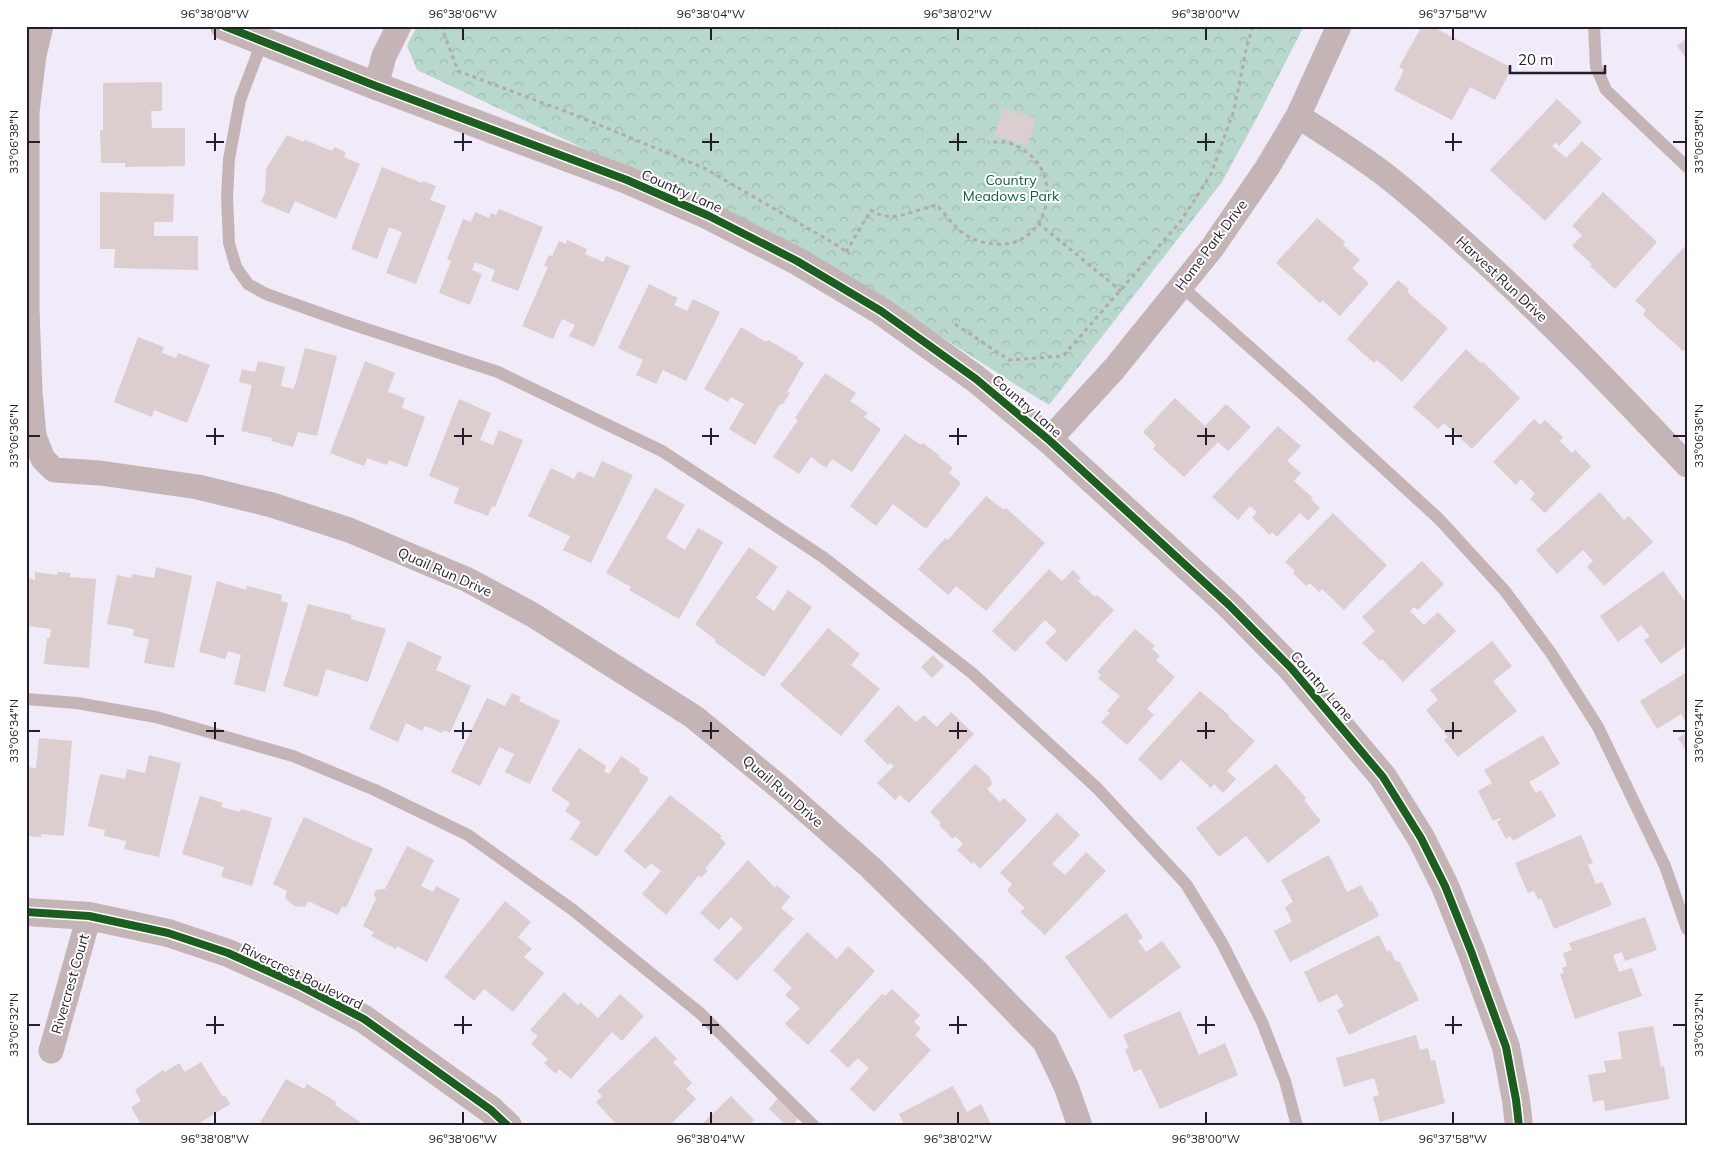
<svg xmlns="http://www.w3.org/2000/svg" width="1713" height="1152" viewBox="0 0 1713 1152" font-family="Mulish,sans-serif">
	<style>
		.park { fill: url(#park-crowns) }
		.building { fill: #dccdce }
		.lines { fill: none; stroke-linecap: round; stroke-linejoin: round }
		.path { stroke: #b4a9ac; stroke-width: 3; stroke-dasharray: 4 4; stroke-linecap: butt }
		.service { stroke: #c5b4b5; stroke-width: 12 }
		.minor { stroke: #c5b4b5; stroke-width: 25 }
		.tertiary { stroke: #c5b4b5; stroke-width: 28 }
		.cycleway-casing { stroke: #fff; stroke-width: 11 }
		.cycleway { stroke: #1b5e20; stroke-width: 8 }
		.ticks { fill: none; stroke: #241e2b; stroke-width: 2 }
		.labels { text-anchor: middle; dominant-baseline: central; stroke-width: 4; stroke-linejoin: round; paint-order: stroke }
		.park-label { font-size: 14px; fill: #085f40; stroke: #fff }
		.street-label { font-size: 14px; fill: #241e2b; stroke: #fff }
		.neatline { fill: none; stroke: #241e2b; stroke-width: 2 }
		.ticks-label { font-size: 12px; text-anchor: middle; fill: #241e2b }
	</style>
	<defs>
		<pattern id="park-crowns" width="20" height="18" patternUnits="userSpaceOnUse" patternTransform="scale(1.25)"><rect width="20" height="18" fill="#b8d8ce"/><path d="M2 6a3 3 0 1 1 6 0M12 15a3 3 0 1 1 6 0" fill="none" stroke="#9eb9b1"/></pattern>
	</defs>
	<rect width="100%" height="100%" fill="#f1eaf9"/>
	<path class="park" d="M417,26h887l-44,86 -38,70 -173,223 -33,-20 -119,-77 -83,-51 -397,-187 -10,-25z"/>
	<g class="building">
		<path d="M1422,26h9l81,42 -17,32 -25,-13 -18,33 -58,-30 10,-20 -5,-3z"/>
		<path d="M1687,38v21l-10,-13z"/>
		<path d="M162,82v29h-11l1,17h33v38l-60,1v-4h-24l-1,-33h3v-47z"/>
		<path d="M1557,99l25,23 -23,24 -3,-4 -4,4 14,12 16,-17 20,18 -57,62 -55,-51z"/>
		<path d="M1003,108l33,10 -8,28 -34,-10z"/>
		<path d="M287,135l17,7 1,-2 27,11 2,-4 12,5 -2,5 16,7 -24,55 -41,-18 -6,13 -28,-12 4,-9 1,-24z"/>
		<path d="M382,167l40,16 1,-2 13,5 -6,14 16,6 -30,78 -30,-11 16,-41 -13,-5 -12,32 -26,-10z"/>
		<path d="M100,192l74,2 -1,28h-19v14h44v34l-84,-2 1,-19h-15z"/>
		<path d="M1603,192l54,50 -42,47 -25,-23 2,-2 -20,-18 10,-11 -10,-9z"/>
		<path d="M499,209l44,18 -25,64 -27,-10 4,-11 -20,-8 -3,8 10,4 -12,31 -31,-12 12,-32 -4,-2 16,-40 8,3 4,-10 14,6 2,-5 5,2z"/>
		<path d="M1317,218l28,24 -2,3 17,15 -8,8 17,15 -29,33 -18,-16 -2,3 -44,-40z"/>
		<path d="M567,240l20,9 -2,5 18,8 3,-6 24,10 -36,81 -25,-11 6,-11 -13,-6 -9,20 -31,-13 26,-59 -4,-1 5,-11 3,1 7,-15 7,3z"/>
		<path d="M1684,247l3,2v98l-4,4 -40,-36 3,-5 -11,-9z"/>
		<path d="M1398,280l11,9 -2,3 41,36 -46,54 -25,-22 -3,3 -27,-24z"/>
		<path d="M649,284l29,14 -4,7 13,6 6,-12 27,13 -34,69 -23,-11 -7,14 -20,-9 7,-15 -25,-12z"/>
		<path d="M741,327l25,15 2,-2 30,17 -1,2 7,4 -17,29 3,1 -8,12 -2,-1 -25,41 -26,-16 15,-25 -13,-7 -3,5 -24,-13z"/>
		<path d="M138,337l26,10 -2,6 14,5 2,-5 32,12 -23,58 -33,-13 -2,7 -38,-15z"/>
		<path d="M305,348l32,8 -20,80 -19,-4 -5,15 -22,-6 1,-3 -31,-7 11,-46 -13,-3 3,-13 13,3 3,-11 27,6 -4,19 13,3z"/>
		<path d="M1466,349l15,14 2,-1 37,36 -48,51 -28,-26 -6,6 -25,-22z"/>
		<path d="M365,361l30,12 -7,19 17,6 -3,10 23,9 -18,50 -18,-7 -2,5 -20,-7 -3,8 -34,-13z"/>
		<path d="M825,373l31,20 -6,8 18,12 -4,4 17,12 -29,43 -20,-13 -6,9 -15,-11 -12,17 -26,-17 25,-37 -3,-2z"/>
		<path d="M1175,398l30,28 21,-22 25,23 -23,24 -10,-9 -34,35 -31,-28 3,-4 -13,-13z"/>
		<path d="M459,399l32,14 -11,27 13,5 6,-15 24,10 -28,67 -3,-1 -4,10 -34,-13 5,-15 -30,-12z"/>
		<path d="M1534,419l6,6 5,-5 18,17 -3,4 12,12 3,-3 16,16 -46,47 -15,-14 5,-5 -14,-15 -5,6 -23,-23z"/>
		<path d="M1278,426l23,20 -14,15 14,12 -7,8 19,17 -2,1 9,9 -12,13 -8,-8 -23,24 -5,-5 -2,3 -18,-17 5,-6 -7,-6 -12,14 -26,-23z"/>
		<path d="M905,434l16,11 2,-2 17,13 -1,1 14,11 -4,5 12,10 -35,46 -33,-25 -17,22 -26,-20z"/>
		<path d="M602,461l31,14 -42,88 -28,-13 7,-14 -42,-20 23,-48 23,11 4,-8 16,7z"/>
		<path d="M655,488l30,17 -19,33 19,12 13,-22 25,14 -44,77 -50,-29 2,-3 -25,-14z"/>
		<path d="M1600,492l24,28 5,-4 24,26 -49,44 -17,-19 6,-6 -10,-11 -26,24 -21,-24z"/>
		<path d="M986,496l18,14 2,-2 39,35 -59,68 -30,-25 -8,9 -30,-26 27,-31 3,2z"/>
		<path d="M1333,513l54,52 -43,45 -22,-21 -3,3 -9,-9 -4,3 -13,-13 2,-2 -10,-9z"/>
		<path d="M749,547l29,20 -22,31 18,13 14,-21 24,17 -48,70 -49,-35 1,-2 -21,-16z"/>
		<path d="M1422,561l22,23 -26,26 -4,-3 -4,4 14,14 14,-13 18,19 -53,51 -21,-23 -2,2 -18,-18 13,-12 -13,-14z"/>
		<path d="M156,567l36,9 -18,92 -30,-5 5,-24 -16,-3 1,-7 -27,-5 10,-49 14,3 1,-4 22,4z"/>
		<path d="M1049,569l13,12 11,-11 8,8 -3,3 17,16 2,-2 17,15 -48,52 -21,-19 12,-12 -12,-11 -30,32 -23,-21z"/>
		<path d="M1663,571l22,30 2,-1v45l-26,19 -17,-24 6,-3 -9,-12 -23,17 -18,-26z"/>
		<path d="M35,572l22,3 1,-3 12,1v4l26,2 -7,89 -45,-4 3,-26h3l1,-9 -22,-3 -1,20h-2v-69l9,3z"/>
		<path d="M217,581l29,9 1,-4 35,9 -1,6 7,2 -23,89 -31,-8 7,-29 -13,-4 -3,8 -26,-7z"/>
		<path d="M308,604l43,11v4l35,10 -18,53 -42,-13 -8,28 -35,-11z"/>
		<path d="M828,628l32,26 -9,11 29,24 -39,47 -61,-51z"/>
		<path d="M1135,629l20,17 -3,3 8,7 -4,4 19,17 -28,32 7,6 -27,30 -26,-23 9,-9 -3,-2 13,-15 -22,-18 3,-3 -4,-3z"/>
		<path d="M408,641l34,16 -6,13 35,16 -21,47 -6,-3 -2,3 -17,-7 -3,5 -16,-8 -8,19 -29,-13z"/>
		<path d="M1492,641l20,25 -19,15 24,30 -59,46 -14,-17 4,-3 -22,-27 12,-10 -8,-10z"/>
		<path d="M933,655l11,11 -12,12 -11,-11z"/>
		<path d="M1687,672v52l-6,-10 -24,15 -17,-28z"/>
		<path d="M1200,691l29,24 -1,2 27,24 -28,30 9,8 -13,14 -9,-9 -3,4 -30,-28 -20,21 -23,-22z"/>
		<path d="M512,693l9,4 -2,4 41,20 -30,63 -25,-12 9,-18 -15,-7 -19,39 -29,-14 36,-74 18,8z"/>
		<path d="M898,705l18,17 8,-7 13,12 14,-15 23,22 -65,69 -9,-8 -5,5 -18,-17 17,-17 -4,-3 -2,2 -24,-24z"/>
		<path d="M1687,732v21l-9,-15z"/>
		<path d="M1543,735l17,29 -31,18 7,11 5,-3 15,26 -43,25 -3,-5 -4,3 -9,-17 4,-3 -1,-1 -7,3 -15,-30 14,-8 -8,-13z"/>
		<path d="M39,738l33,3 -8,95 -23,-2v3l-15,-1v-69l10,1z"/>
		<path d="M579,748l27,18 -2,5 5,3 12,-18 19,13 -1,3 10,6 -52,79 -27,-18 11,-17 -16,-11 5,-8 -19,-13z"/>
		<path d="M149,755l32,8 -22,94 -35,-8 2,-8 -22,-5 1,-6 -17,-4 12,-52 25,5 2,-10 18,4z"/>
		<path d="M975,764l15,13 2,7 -5,5 13,13 4,-4 23,22 -47,49 -6,-7 -2,2 -15,-14 6,-6 -8,-8 -2,3 -14,-14 2,-2 -11,-11z"/>
		<path d="M1276,764l30,34 -2,2 17,21 -53,42 -22,-27 -27,21 -23,-29z"/>
		<path d="M670,795l52,41 -2,2 6,5 -21,26 3,1 -7,8 -2,-3 -33,40 -24,-21 19,-23 -10,-8 -6,6 -21,-18z"/>
		<path d="M200,796l23,7 -2,4 19,5 1,-3 31,9 -20,68 -31,-9 3,-10 -42,-13z"/>
		<path d="M1057,813l23,22 -28,29 13,11 21,-23 20,19 -61,64 -25,-23 5,-4 -18,-17 5,-7 -12,-11z"/>
		<path d="M304,817l69,32 -27,59 -4,-2 -4,9 -30,-14 -3,6 -11,-1 -9,-8 2,-7 -14,-7z"/>
		<path d="M1581,835l12,28 -5,2 8,19 6,-2 10,23 -58,24 -13,-31 -3,2 -4,-9 -6,2 -13,-30z"/>
		<path d="M407,846l27,14 -13,26 12,6 3,-6 24,13 -33,63 -30,-16 -1,3 -25,-13 3,-4 -11,-6 13,-27 -2,-5 2,-4 9,-1z"/>
		<path d="M1329,855l18,37 14,-7 9,17 2,-1 7,15 -89,46 -16,-31 18,-9 -7,-15 8,-5 -12,-22z"/>
		<path d="M748,860l27,28 2,-3 13,12 -9,11 13,11 -57,62 -24,-21 30,-32 -12,-11 -12,13 -19,-17z"/>
		<path d="M505,901l26,21 -13,15 14,12 -8,8 20,16 -31,39 -29,-23 -10,12 -30,-24z"/>
		<path d="M1126,913l17,24 -5,4 8,11 16,-11 19,26 -71,52 -45,-62z"/>
		<path d="M1645,917l12,33 -32,11 -3,-9 -9,3 6,17 13,-4 10,28 -67,23 -15,-45 4,-1 -2,-5 5,-2 -4,-13 9,-3 -3,-7z"/>
		<path d="M807,932l30,27 11,-13 27,25 -67,74 -23,-21 15,-16 -15,-13 7,-7 -19,-18z"/>
		<path d="M1379,935l8,17 3,-2 6,12 3,-1 20,39 -70,35 -12,-25 7,-4 -7,-12 -18,9 -15,-31z"/>
		<path d="M892,989l28,26 -6,7 7,6 -6,7 16,15 -57,62 -24,-23 19,-21 -11,-10 -10,10 -18,-17 52,-57 3,2z"/>
		<path d="M564,992l14,13 2,-3 18,16 22,-24 24,22 -22,25 -10,-9 -41,47 -12,-10 -3,5 -12,-11 4,-4 -17,-15 7,-8 -8,-6z"/>
		<path d="M1180,1011l19,44 26,-12 13,32 -78,34 -19,-40 -7,3 -9,-23 4,-1 -6,-13z"/>
		<path d="M1653,1026l8,41 3,-1 5,33 -64,12 -1,-11 -11,2 -5,-27 18,-3 -2,-11 18,-2 -4,-27z"/>
		<path d="M1416,1035l4,15 8,-2 3,13 4,-1 10,43 -65,19 -7,-25 6,-2 -5,-17 -30,9 -8,-29z"/>
		<path d="M655,1036l22,23 -4,3 19,21 -6,6 10,10 -27,27 -4,-3 -3,3h-44l-22,-24 6,-6 -5,-5z"/>
		<path d="M201,1062l22,35 2,-2 5,9 -35,22h-53l-11,-19 10,-6 -6,-11 28,-20 2,2 14,-9 6,9z"/>
		<path d="M286,1079l18,10 3,-5 29,18 -1,3 25,17 -2,4h-100z"/>
		<path d="M953,1086l14,26 14,-8 11,22h-87l-6,-12z"/>
		<path d="M731,1096l23,24 -6,6h-48z"/>
		<path d="M779,1097l21,19 -8,10h-5l-18,-17z"/>
	</g>
	<g class="lines">
		<g class="path">
			<path d="M446,26l-3,5 15,40 117,44 129,53 131,76 15,10"/>
			<path d="M1038,223l83,68"/>
			<path d="M846,252l25,-42c21,15 44,-1 66,-5 9,10 18,23 29,30 8,6 19,8 29,9 49,5 71,-61 33,-91 -7,-5 -15,-10 -24,-11 -5,0 -11,0 -16,0"/>
			<path d="M955,324l54,36 54,-4 118,-135 30,-47 23,-64 13,-65 6,-19"/>
		</g>
		<g class="service">
			<path d="M1594,26l2,41 10,23 81,77"/>
			<path d="M262,42l-22,58 -11,59 -2,38 2,46 7,24 12,17 18,10 79,28 153,50 164,79 161,106 149,116 125,115 89,96 36,59 40,79 23,59 12,45"/>
			<path d="M1181,286l126,112 132,121 66,72 46,62 47,74 67,139 22,63"/>
			<path d="M26,699l51,4 79,14 137,39 82,34 93,45 105,75 128,104 113,112"/>
		</g>
		<g class="minor">
			<path d="M41,26l-7,29 -7,57v197l3,83 4,44 9,23 11,11 46,3 98,14 74,18 77,25 119,50 65,35 161,102 90,74 86,76 108,106 67,69 21,44 14,40"/>
			<path d="M376,86l8,-30 15,-30"/>
			<path d="M1298,116c28,18 55,35 82,55 32,24 62,52 92,79 75,68 145,141 215,215"/>
			<path d="M1049,440l65,-71 98,-121 55,-80 31,-52 41,-90"/>
			<path d="M51,1051l38,-135"/>
		</g>
		<g class="tertiary">
			<path d="M224,26l152,60 251,94 82,36 88,45 84,50 95,68 73,61 180,165 62,63 92,109 38,61 24,48 26,65 35,96 10,53 3,26"/>
			<path d="M26,912l63,4 79,17 60,20 71,32 65,34 127,91 17,16"/>
		</g>
		<defs>
			<g id="cycleway">
				<path d="M224,26l152,60 251,94 82,36 88,45 84,50 95,68 73,61 180,165 62,63 92,109 38,61 24,48 26,65 35,96 10,53 3,26"/>
				<path d="M26,912l63,4 79,17 60,20 71,32 65,34 127,91 17,16"/>
			</g>
		</defs>
		<use href="#cycleway" class="cycleway-casing"/>
		<use href="#cycleway" class="cycleway"/>
	</g>
	<path class="ticks" d="M215,28v12M463,28v12M711,28v12M958,28v12M1206,28v12M1453,28v12M215,133v18M463,133v18M711,133v18M958,133v18M1206,133v18M1453,133v18M28,142h12M206,142h18M454,142h18M702,142h17M949,142h18M1197,142h18M1445,142h17M1673,142h13M215,428v17M463,428v17M711,428v17M958,428v17M1206,428v17M1453,428v17M28,436h12M206,436h18M454,436h18M702,436h17M949,436h18M1197,436h18M1445,436h17M1673,436h13M215,722v17M463,722v17M711,722v17M958,722v17M1206,722v17M1453,722v17M28,731h12M206,731h18M454,731h18M702,731h17M949,731h18M1197,731h18M1445,731h17M1673,731h13M215,1016v18M463,1016v18M711,1016v18M958,1016v18M1206,1016v18M1453,1016v18M28,1025h12M206,1025h18M454,1025h18M702,1025h17M949,1025h18M1197,1025h18M1445,1025h17M1673,1025h13M215,1112v12M463,1112v12M711,1112v12M958,1112v12M1206,1112v12M1453,1112v12"/>
	<g class="labels">
		<g class="park-label">
			<text x="1011" y="180">Country<tspan x="1011" dy="16">Meadows Park</tspan></text>
		</g>
		<g class="street-label">
			<text transform="translate(682 191) rotate(24)">Country Lane</text>
			<text transform="translate(1211 245) rotate(-53)">Home Park Drive</text>
			<text transform="translate(1502 279) rotate(43)">Harvest Run Drive</text>
			<text transform="translate(1027 406) rotate(41)">Country Lane</text>
			<text transform="translate(445 572) rotate(24)">Quail Run Drive</text>
			<text transform="translate(1322 686) rotate(49)">Country Lane</text>
			<text transform="translate(783 791) rotate(41)">Quail Run Drive</text>
			<text transform="translate(302 976) rotate(26)">Rivercrest Boulevard</text>
			<text transform="translate(70 984) rotate(-74)">Rivercrest Court</text>
		</g>
	</g>
	<rect width="1713" height="1152" fill="none" stroke="#ffffff" stroke-width="55"/>
	<path d="M1510 65v8h95v-8" fill="none" stroke="#241e2b" stroke-width="2.5"/>
	<text x="1518" y="65" font-size="15" fill="#241e2b" stroke="#ffffff" stroke-width="4" paint-order="stroke">20 m</text>
	<rect x="28" y="28" width="1658" height="1096" class="neatline"/>
	<g class="ticks-label">
		<text x="215" y="18">96°38'08"W</text>
		<text x="463" y="18">96°38'06"W</text>
		<text x="711" y="18">96°38'04"W</text>
		<text x="958" y="18">96°38'02"W</text>
		<text x="1206" y="18">96°38'00"W</text>
		<text x="1453" y="18">96°37'58"W</text>
		<text transform="translate(14 142) rotate(-90)" y="4">33°06'38"N</text>
		<text transform="translate(1699 142) rotate(-90)" y="4">33°06'38"N</text>
		<text transform="translate(14 436) rotate(-90)" y="4">33°06'36"N</text>
		<text transform="translate(1699 436) rotate(-90)" y="4">33°06'36"N</text>
		<text transform="translate(14 731) rotate(-90)" y="4">33°06'34"N</text>
		<text transform="translate(1699 731) rotate(-90)" y="4">33°06'34"N</text>
		<text transform="translate(14 1025) rotate(-90)" y="4">33°06'32"N</text>
		<text transform="translate(1699 1025) rotate(-90)" y="4">33°06'32"N</text>
		<text x="215" y="1143">96°38'08"W</text>
		<text x="463" y="1143">96°38'06"W</text>
		<text x="711" y="1143">96°38'04"W</text>
		<text x="958" y="1143">96°38'02"W</text>
		<text x="1206" y="1143">96°38'00"W</text>
		<text x="1453" y="1143">96°37'58"W</text>
	</g>
</svg>
